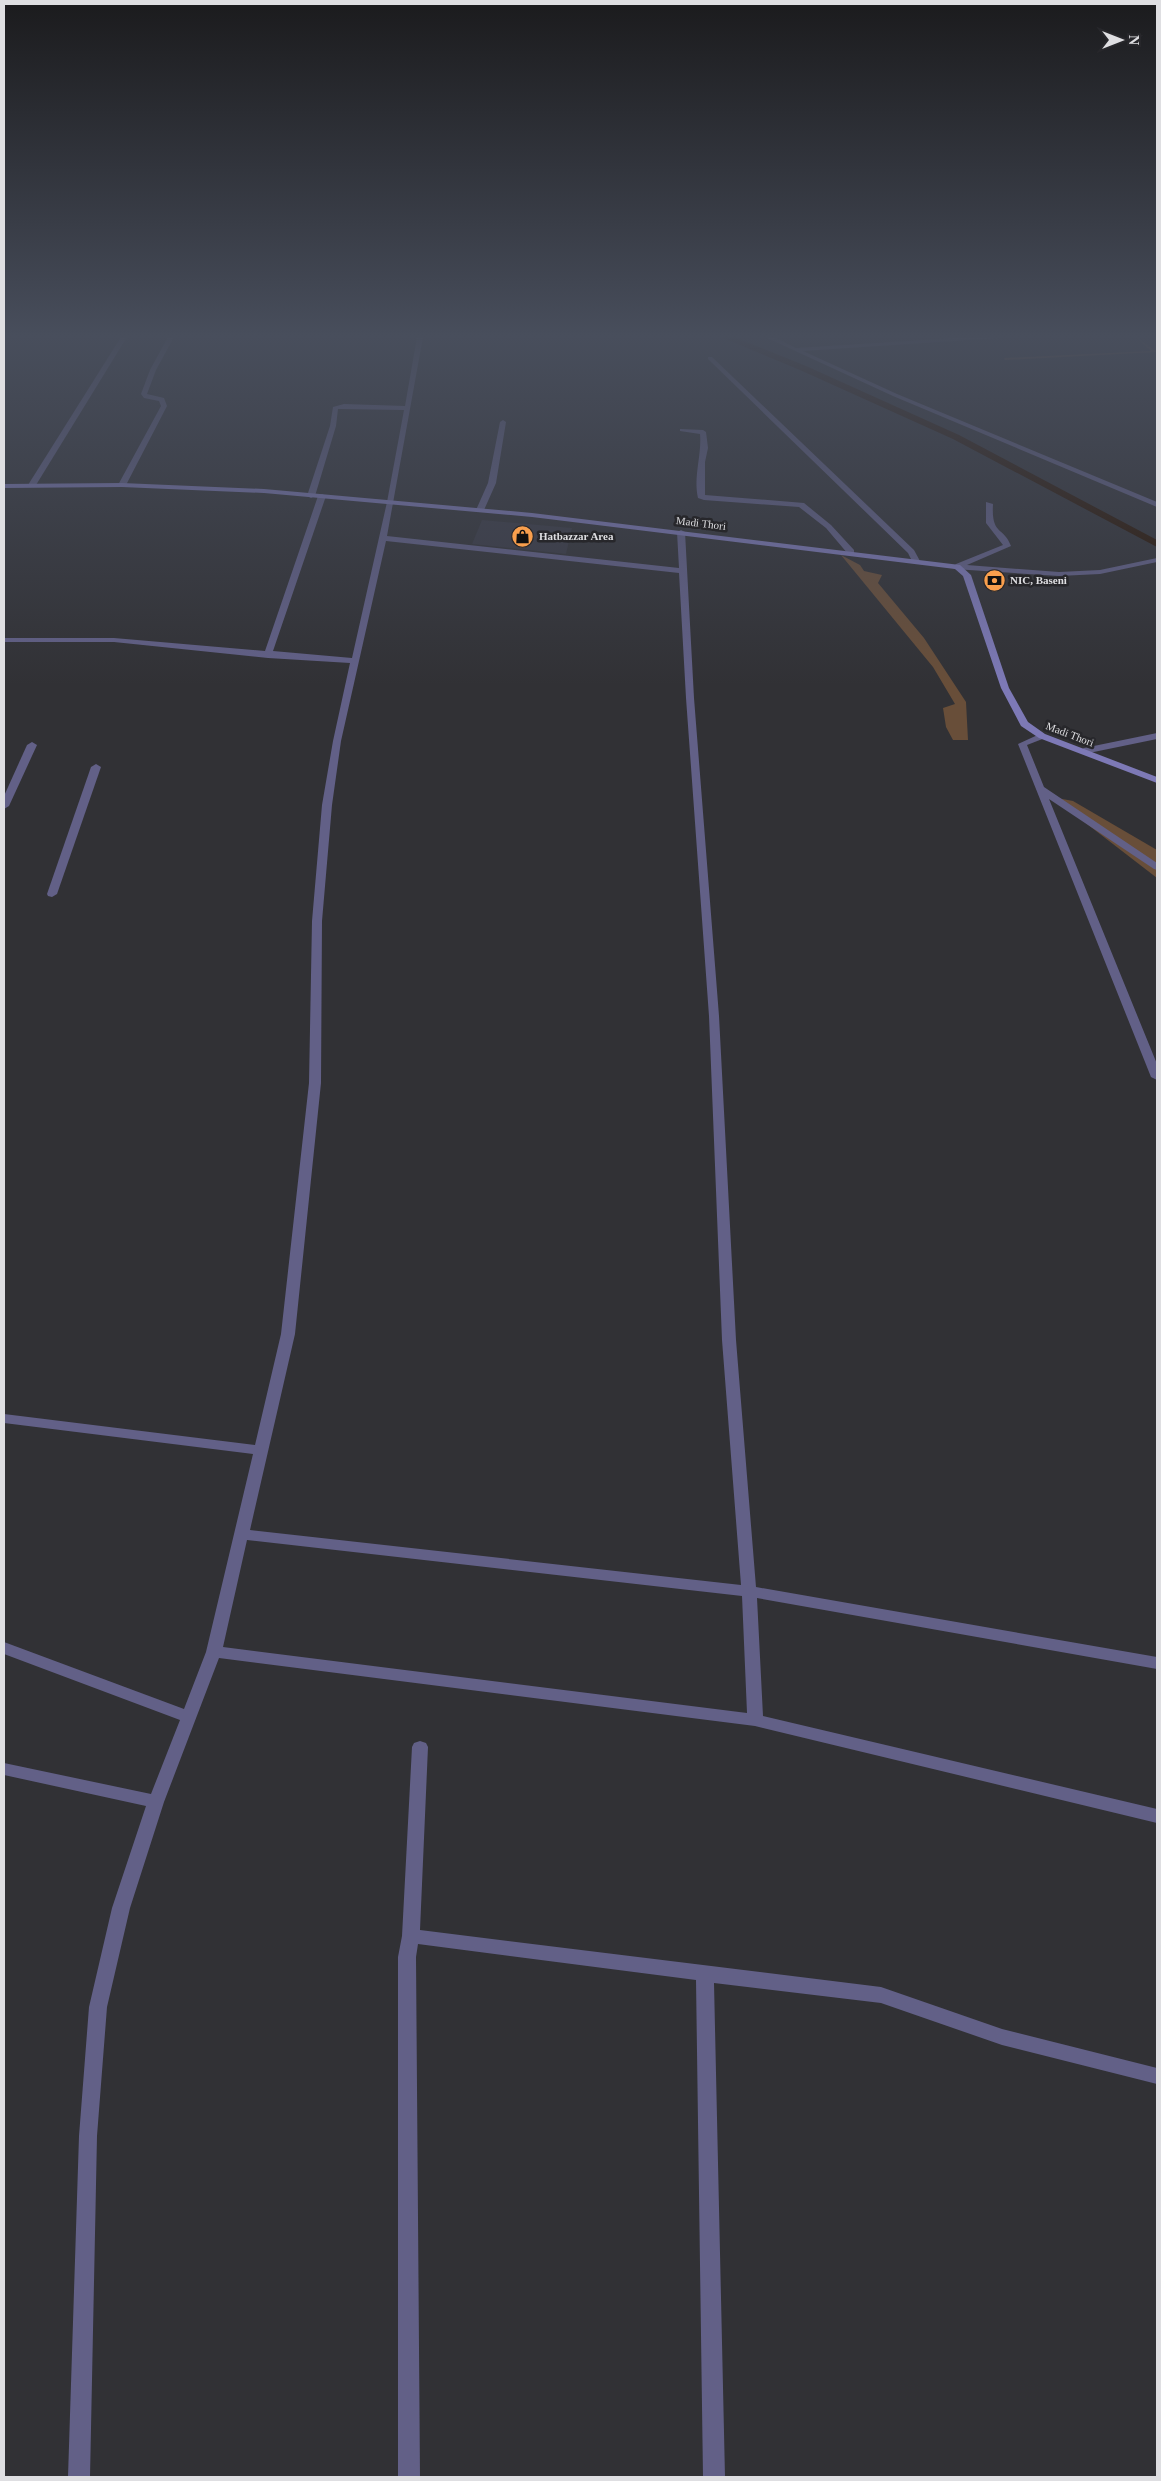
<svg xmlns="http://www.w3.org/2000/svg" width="1161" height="2481" viewBox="0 0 1161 2481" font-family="Georgia,serif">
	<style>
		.built { fill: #383842 }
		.green { fill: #684e39 }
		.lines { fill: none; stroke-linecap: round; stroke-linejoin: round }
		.canal { fill: #281302; fill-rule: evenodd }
		.street { fill: #626087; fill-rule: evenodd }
		.secondary { fill: #7d79b6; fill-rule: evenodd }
		.labels { text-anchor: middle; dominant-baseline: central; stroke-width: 5; stroke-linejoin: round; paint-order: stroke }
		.far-street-label { font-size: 11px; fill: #dfdfe2; stroke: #27272b }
		.far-poi-label { font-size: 11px; font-weight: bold; fill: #dfdfe2; stroke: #27272b; text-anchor: start }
	</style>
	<rect width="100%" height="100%" fill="#313135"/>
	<path class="built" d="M482,520l90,8 -6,26 -94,-10z"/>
	<g class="green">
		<path d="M1136,337l21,15 -152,8 -1,-2 147,-7z"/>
		<path d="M841,555l19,10 4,6 18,4 -4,8 46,55 42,64 2,38h-15l-7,-13 -3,-19 12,-4 -22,-37z"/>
		<path d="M1052,797l21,4 84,49v28z"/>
	</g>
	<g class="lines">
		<path class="canal" d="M721,337h13l72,29 153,69 198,105v7l-204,-108 -153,-69z"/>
		<g class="street">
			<path d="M121,337h6l-91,148 -7,2 -1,-2z"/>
			<path d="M168,337h6l-18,33 -9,24 17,4 3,8 -41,79 -7,2 -1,-2 43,-79 -2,-5 -15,-3 -3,-4 9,-24z"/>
			<path d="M417,337h6l-36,199 292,32 -2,-36 4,-2 4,2 9,166 25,318 17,324 20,247 401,70v12l-400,-71 6,118 394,93v14l-402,-97 -536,-68 -55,144 -34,106 -23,99 -10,129 -7,341h-22l11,-341 10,-129 23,-99 34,-102 -142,-31v-12l147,31 29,-74 -176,-66v-12l180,67 22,-57 47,-198 -249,-31v-9l251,31 26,-111 28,-251 3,-162 10,-116 11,-64 17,-78 -82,-5 -154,-16h-110v-4h110l151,13 53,-155 4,-2 4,2 -53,155 79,7 35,-156 17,-92 -66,-1 -2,17 -21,70 -4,2 -4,-2 23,-70 3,-19 11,-3 61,2zM386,541l293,32 7,125 23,318 13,324 19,245 -491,-55 45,-196 26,-251 1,-162 10,-116 9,-64zM247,1540l495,56 5,117 -524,-66z"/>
			<path d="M765,337h9l22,11 175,-11h43l-211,14 94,43 260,108v5l-264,-111z"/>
			<path d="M708,357h4l202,193 6,11 -1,2h-6l-5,-10 -200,-194z"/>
			<path d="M503,420l3,2 -10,61 -12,27 -7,2 -1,-2 12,-27 12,-61z"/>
			<path d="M680,429l23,1 3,2 2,16 -3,14v33l99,8 27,22 23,25v4h-6l-22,-26 -27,-21 -95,-7 -6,-2c-5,-21 4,-43 2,-64l-20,-3z"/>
			<path d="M986,502l7,2c-2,32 11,22 18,42l-44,19 92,7 41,-2 57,-12v4l-57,12 -41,2 -105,-7 -1,-2 3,-3 47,-19 -17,-22z"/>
			<path d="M1042,733l4,3 -1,2 -18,7 17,42 113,76v7l-3,-1 -105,-70 108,265v16l-6,-3 -133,-333z"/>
			<path d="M1157,733v6l-73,15 -5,-3 5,-3z"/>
			<path d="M32,742l5,3 -28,61 -5,3v-13l23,-51z"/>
			<path d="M96,764l5,3 -44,127 -5,3 -4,-1 -1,-2 44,-127z"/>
			<path d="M420,1741l6,2 2,4 -8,183 461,57 121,42 155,39v16l-155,-39 -121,-42 -167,-20 11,494h-22l-7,-497 -278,-36 -2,13 4,520h-22v-520l4,-21 10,-189 2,-4z"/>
		</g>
		<path class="secondary" d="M122,483l142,6 268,24 428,52 11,10 38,113 19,34 17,12 112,43v6l-118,-45 -18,-12 -20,-38 -38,-112 -8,-7 -423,-52 -268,-24 -142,-6 -118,1v-4z"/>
	</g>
	<linearGradient id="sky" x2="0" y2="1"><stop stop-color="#1b1b1d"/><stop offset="0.49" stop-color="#484e5c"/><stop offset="1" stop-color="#484e5c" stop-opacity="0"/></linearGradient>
	<rect width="1161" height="685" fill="url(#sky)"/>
	<defs>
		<symbol id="shop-disc" viewBox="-11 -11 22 22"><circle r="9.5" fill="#f99f4d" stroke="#27272b"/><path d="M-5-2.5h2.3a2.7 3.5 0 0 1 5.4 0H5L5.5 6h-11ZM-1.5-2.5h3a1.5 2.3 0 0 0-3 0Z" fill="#111"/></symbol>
		<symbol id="bank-disc" viewBox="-11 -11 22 22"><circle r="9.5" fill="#f99f4d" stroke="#27272b"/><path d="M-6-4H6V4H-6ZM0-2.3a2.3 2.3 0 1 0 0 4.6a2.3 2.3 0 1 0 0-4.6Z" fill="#111"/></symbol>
	</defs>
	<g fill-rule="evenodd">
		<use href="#shop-disc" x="510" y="524" width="25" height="25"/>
		<use href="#bank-disc" x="982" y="568" width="25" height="25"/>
	</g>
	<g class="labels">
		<g class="far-street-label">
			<text transform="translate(701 523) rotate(7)">Madi Thori</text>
			<text transform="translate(1070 734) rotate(21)">Madi Thori</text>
		</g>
		<g class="far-poi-label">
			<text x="539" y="536">Hatbazzar Area</text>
			<text x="1010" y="580">NIC, Baseni</text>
		</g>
	</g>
	<rect width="1161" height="2481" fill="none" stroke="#dfdfe2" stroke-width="10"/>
	<g transform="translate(1121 40) rotate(90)" stroke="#27272b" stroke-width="4" paint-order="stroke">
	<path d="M0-4L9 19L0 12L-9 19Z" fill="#dfdfe2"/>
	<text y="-8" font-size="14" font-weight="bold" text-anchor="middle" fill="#dfdfe2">N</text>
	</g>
</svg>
